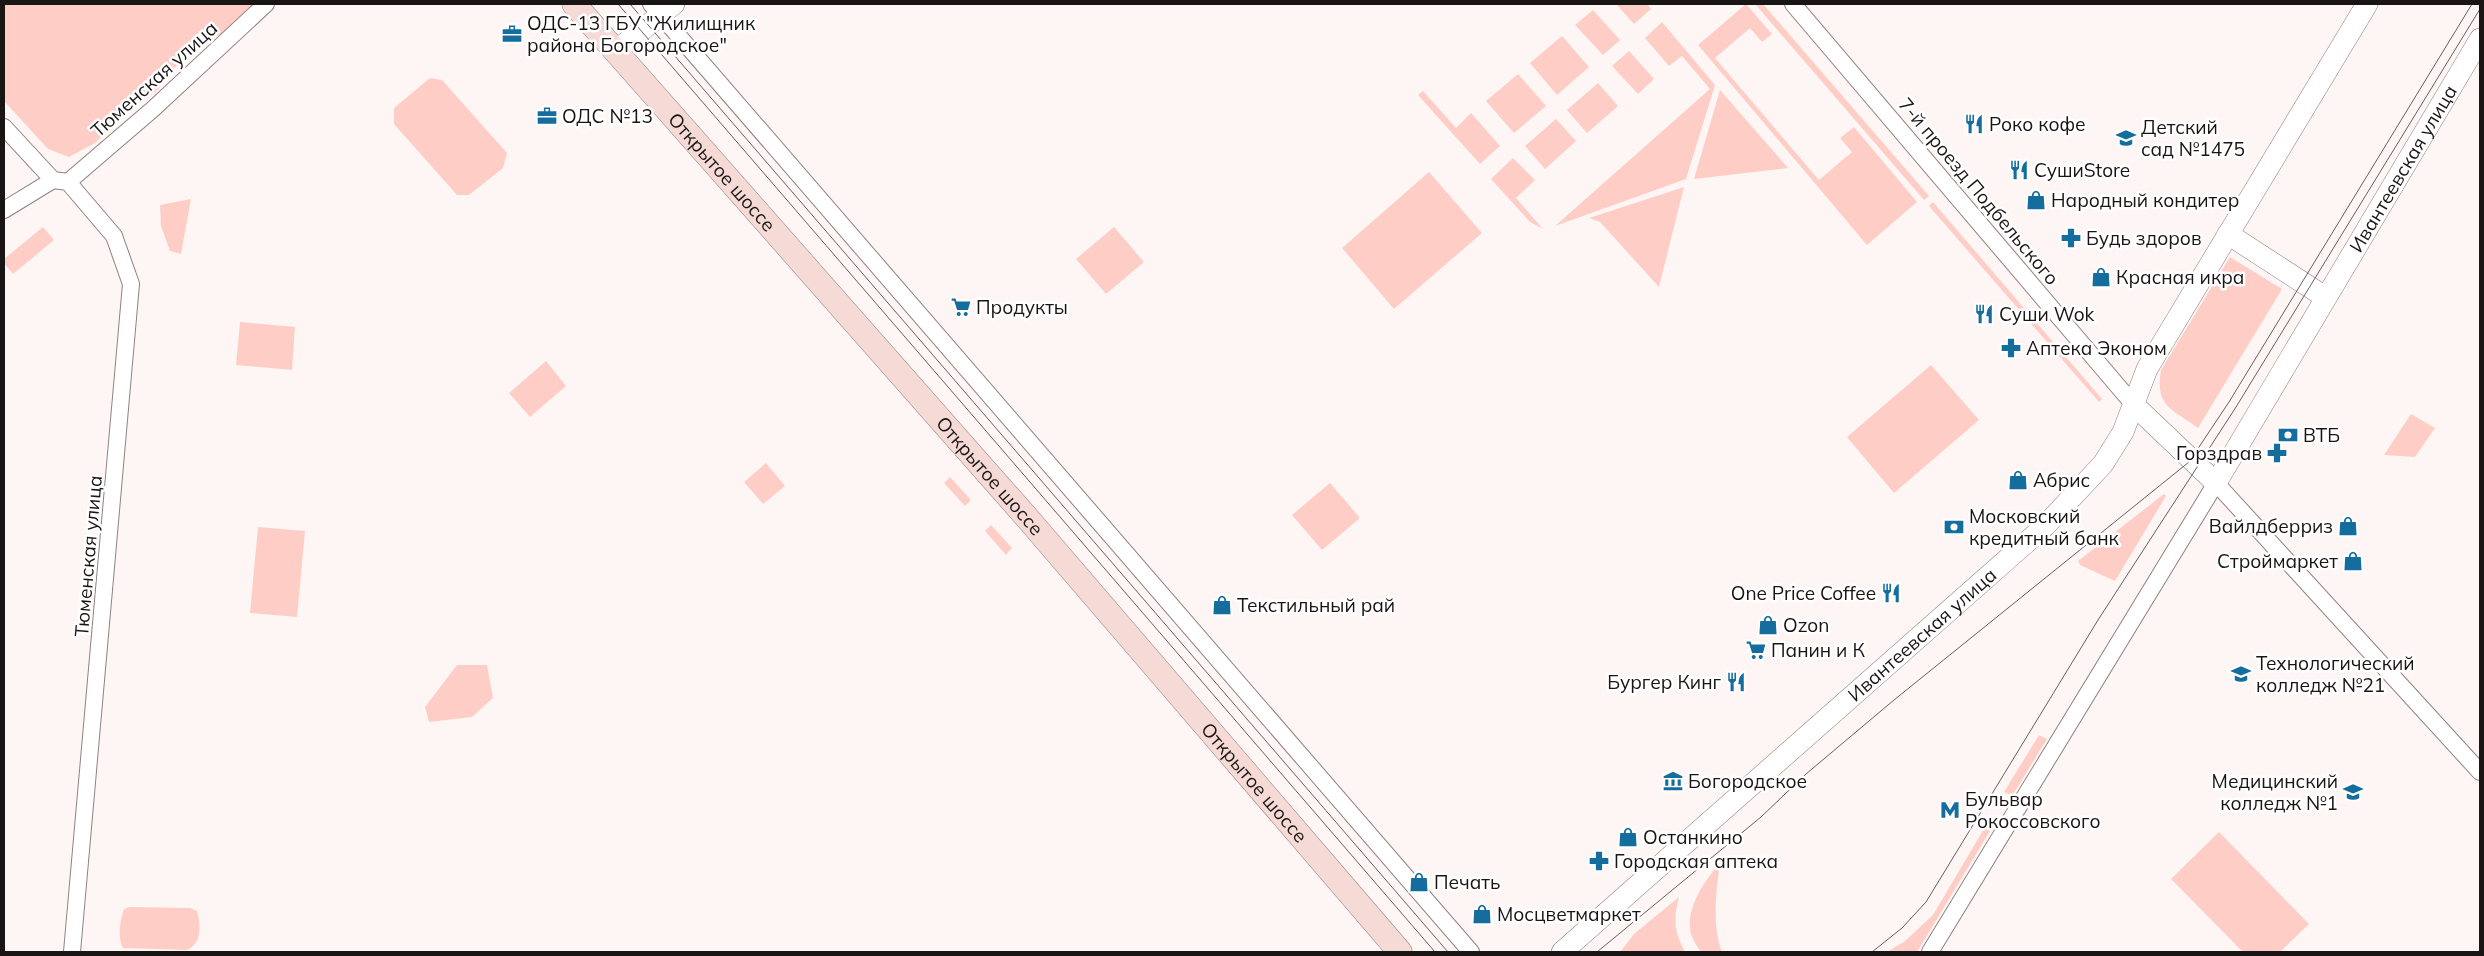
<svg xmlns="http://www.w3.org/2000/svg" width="2484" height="956" viewBox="0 0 2484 956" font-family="Mulish,sans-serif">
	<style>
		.green { fill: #fecec6 }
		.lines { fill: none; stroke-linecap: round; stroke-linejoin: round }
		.minor-casing { stroke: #8e8280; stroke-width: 18 }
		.tertiary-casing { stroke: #8e8280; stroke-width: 22 }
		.secondary-casing { stroke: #8e8280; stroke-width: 25 }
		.minor { stroke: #fff; stroke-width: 16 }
		.tertiary { stroke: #fff; stroke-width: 21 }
		.secondary { stroke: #f5dad6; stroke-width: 24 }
		.tram { stroke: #65605f; stroke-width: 1 }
		.labels { text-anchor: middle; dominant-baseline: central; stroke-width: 5; stroke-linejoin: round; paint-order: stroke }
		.poi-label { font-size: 19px; fill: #191514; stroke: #fff; text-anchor: start }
		.street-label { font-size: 19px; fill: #191514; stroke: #fff }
	</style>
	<rect width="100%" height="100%" fill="#fef6f5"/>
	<g class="green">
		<path d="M4,4h255l-32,29 -21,5 -42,40 -5,11 -28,20 -36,34 -26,14 -21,-8 -44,-48z"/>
		<path d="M1616,4h31l4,5 -17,15z"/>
		<path d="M1746,4l26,30 -10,8 -12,-14 -35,30 104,122 33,-28 -12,-14 14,-11 63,75 -50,43 -169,-200z"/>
		<path d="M1755,4h8l166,192 -5,4z"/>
		<path d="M1593,10l27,30 -17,15 -28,-30z"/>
		<path d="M1662,22l53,63 -29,94 -131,47 155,-137 -28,-33 -13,10 -24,-28z"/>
		<path d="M1562,36l27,31 -32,28 -27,-32z"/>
		<path d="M1629,51l25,28 -16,15 -26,-28z"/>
		<path d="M1518,74l28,32 -32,27 -28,-32z"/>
		<path d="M430,78l12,2 65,73 -4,15 -34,27h-12l-63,-71v-16z"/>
		<path d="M1598,83l20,23 -31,27 -20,-23z"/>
		<path d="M1720,90l68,78 -94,11z"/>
		<path d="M1423,91l33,37 15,-15 29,33 -20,18 -62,-69z"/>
		<path d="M1556,119l20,22 -31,28 -20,-23z"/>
		<path d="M1513,158l22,22 -19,18 27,31 -13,-7 -39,-43z"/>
		<path d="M1429,172l53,61 -88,76 -52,-61z"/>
		<path d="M1684,187l-25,100 -59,-65 -11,-4z"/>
		<path d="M191,199l-10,55 -11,-3 -9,-25 -1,-21z"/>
		<path d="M1933,202l169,197 -3,3 -170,-196z"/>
		<path d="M43,227l11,13 -41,34 -9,-11v-4z"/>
		<path d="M1114,227l30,35 -38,32 -30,-35z"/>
		<path d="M2230,257l52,32 -84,139c-27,-20 -43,-21 -37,-58z"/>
		<path d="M240,322l55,5 -3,43 -56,-5z"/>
		<path d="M546,361l20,25 -36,31 -21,-24z"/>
		<path d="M1931,365l48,55 -85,73 -47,-56z"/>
		<path d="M2411,414l24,14 -20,29 -31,-2z"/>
		<path d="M766,463l19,23 -22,18 -19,-22z"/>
		<path d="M950,477l21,23 -6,6 -21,-23z"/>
		<path d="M1330,483l30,35 -38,32 -30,-35z"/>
		<path d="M2164,494l2,2 -51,85 -35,-16 -2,-4z"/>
		<path d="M991,525l21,23 -6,7 -21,-24z"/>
		<path d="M258,527l47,4 -8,86 -47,-4z"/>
		<path d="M457,665h30l6,33 -21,19 -43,5 -4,-15z"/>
		<path d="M2039,735l8,4 -35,57 -8,-4z"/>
		<path d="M1988,822l5,4 -76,126h-30l18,-11 28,-26z"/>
		<path d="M2219,832l90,92 -29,28h-37l-72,-73z"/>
		<path d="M1720,863c-4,28 -8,63 2,89h-21c-5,-7 -11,-16 -11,-25 -2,-23 16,-48 30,-64z"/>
		<path d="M1679,897c-6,24 -5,33 6,55h-65l14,-18z"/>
		<path d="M130,907l60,1 7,3c4,14 5,34 -11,39l-63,-2c-6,-11 -3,-27 1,-39z"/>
	</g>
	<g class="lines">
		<defs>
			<g id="minor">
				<path d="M651,4l820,948"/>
				<path d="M1793,4l341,401"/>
				<path d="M4,127l49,53 15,2 46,54 17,48 -59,668"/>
				<path d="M68,182l85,-73 113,-105"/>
				<path d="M4,210l49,-30"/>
				<path d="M1930,952l286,-469 264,289"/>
			</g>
			<g id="tertiary">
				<path d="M616,51l58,-47"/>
				<path d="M2228,234l97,63"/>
				<path id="s1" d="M2134,405l82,78 264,-444"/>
				<path id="s2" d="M1562,952l483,-426 58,-62 20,-32 24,-63 220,-365"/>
			</g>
			<g id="secondary">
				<path id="s3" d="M574,4l455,516 371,432"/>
			</g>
		</defs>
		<use href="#minor" class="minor-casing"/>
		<use href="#tertiary" class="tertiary-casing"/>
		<use href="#secondary" class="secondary-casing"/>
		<use href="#minor" class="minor"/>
		<use href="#tertiary" class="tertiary"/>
		<use href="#secondary" class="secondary"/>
		<g class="tram">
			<path d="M618,4l817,948"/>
			<path d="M630,4l818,948"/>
			<path d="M1597,952l164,-135 45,-43 88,-74 295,-238 40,-60 243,-398"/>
			<path d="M1872,952l30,-24 24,-26 172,-282 138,-213 244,-398"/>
		</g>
	</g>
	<defs>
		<symbol id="office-bare" viewBox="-9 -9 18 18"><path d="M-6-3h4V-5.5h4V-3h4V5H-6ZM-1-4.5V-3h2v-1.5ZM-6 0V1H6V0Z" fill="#156d9d" stroke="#fff" stroke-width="2.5" paint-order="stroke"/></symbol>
		<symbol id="restaurant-bare" viewBox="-9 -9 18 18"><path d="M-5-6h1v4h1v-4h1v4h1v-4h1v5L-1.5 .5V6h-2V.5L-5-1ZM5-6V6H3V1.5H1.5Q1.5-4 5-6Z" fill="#156d9d" stroke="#fff" stroke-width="2.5" paint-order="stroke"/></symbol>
		<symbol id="school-bare" viewBox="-9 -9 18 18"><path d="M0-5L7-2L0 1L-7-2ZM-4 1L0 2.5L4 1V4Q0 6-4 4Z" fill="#156d9d" stroke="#fff" stroke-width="2.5" paint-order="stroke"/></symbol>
		<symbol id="shop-bare" viewBox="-9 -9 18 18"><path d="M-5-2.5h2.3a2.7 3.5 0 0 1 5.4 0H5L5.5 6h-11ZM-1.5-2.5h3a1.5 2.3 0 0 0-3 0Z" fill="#156d9d" stroke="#fff" stroke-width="2.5" paint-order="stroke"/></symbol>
		<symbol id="pharmacy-bare" viewBox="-9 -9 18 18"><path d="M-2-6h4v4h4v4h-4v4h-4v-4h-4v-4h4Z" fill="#156d9d" stroke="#fff" stroke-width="2.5" paint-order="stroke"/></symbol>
		<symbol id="supermarket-bare" viewBox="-9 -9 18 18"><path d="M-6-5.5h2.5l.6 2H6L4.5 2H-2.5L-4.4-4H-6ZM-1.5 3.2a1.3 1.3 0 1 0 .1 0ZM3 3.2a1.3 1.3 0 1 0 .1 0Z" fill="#156d9d" stroke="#fff" stroke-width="2.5" paint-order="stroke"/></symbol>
		<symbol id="bank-bare" viewBox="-9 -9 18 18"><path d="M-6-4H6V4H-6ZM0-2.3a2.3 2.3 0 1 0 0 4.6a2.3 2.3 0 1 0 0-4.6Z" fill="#156d9d" stroke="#fff" stroke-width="2.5" paint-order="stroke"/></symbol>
		<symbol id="university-bare" viewBox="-9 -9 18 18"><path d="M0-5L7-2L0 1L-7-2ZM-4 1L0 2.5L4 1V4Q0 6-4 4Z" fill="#156d9d" stroke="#fff" stroke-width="2.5" paint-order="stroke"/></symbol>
		<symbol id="museum-bare" viewBox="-9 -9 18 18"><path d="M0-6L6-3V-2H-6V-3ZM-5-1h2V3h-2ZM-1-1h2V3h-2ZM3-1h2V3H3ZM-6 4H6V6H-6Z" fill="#156d9d" stroke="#fff" stroke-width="2.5" paint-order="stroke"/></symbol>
		<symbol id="metro-bare" viewBox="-9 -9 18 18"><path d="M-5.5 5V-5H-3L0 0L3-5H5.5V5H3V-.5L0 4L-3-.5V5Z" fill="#156d9d" stroke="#fff" stroke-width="2.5" paint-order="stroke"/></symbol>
	</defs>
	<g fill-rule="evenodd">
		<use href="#office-bare" x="498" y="20" width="28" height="28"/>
		<use href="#office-bare" x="533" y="102" width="28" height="28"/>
		<use href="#restaurant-bare" x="1960" y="110" width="28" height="28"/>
		<use href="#school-bare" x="2112" y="124" width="28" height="28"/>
		<use href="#restaurant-bare" x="2005" y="156" width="28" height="28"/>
		<use href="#shop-bare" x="2022" y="186" width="28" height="28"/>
		<use href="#pharmacy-bare" x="2057" y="224" width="28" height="28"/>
		<use href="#shop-bare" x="2087" y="263" width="28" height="28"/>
		<use href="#supermarket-bare" x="947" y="293" width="28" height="28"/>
		<use href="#restaurant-bare" x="1970" y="300" width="28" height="28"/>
		<use href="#pharmacy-bare" x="1997" y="334" width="28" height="28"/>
		<use href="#bank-bare" x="2274" y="421" width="28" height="28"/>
		<use href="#pharmacy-bare" x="2263" y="439" width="28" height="28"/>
		<use href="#shop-bare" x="2004" y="466" width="28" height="28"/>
		<use href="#shop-bare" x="2334" y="512" width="28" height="28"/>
		<use href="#bank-bare" x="1940" y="513" width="28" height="28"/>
		<use href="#shop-bare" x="2339" y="547" width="28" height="28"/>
		<use href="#restaurant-bare" x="1877" y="579" width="28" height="28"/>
		<use href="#shop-bare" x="1208" y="591" width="28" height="28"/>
		<use href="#shop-bare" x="1754" y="611" width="28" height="28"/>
		<use href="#supermarket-bare" x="1742" y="636" width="28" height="28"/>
		<use href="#university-bare" x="2227" y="660" width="28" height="28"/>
		<use href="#restaurant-bare" x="1722" y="668" width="28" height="28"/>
		<use href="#museum-bare" x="1659" y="767" width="28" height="28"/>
		<use href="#university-bare" x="2339" y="778" width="28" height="28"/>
		<use href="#metro-bare" x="1936" y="796" width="28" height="28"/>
		<use href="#shop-bare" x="1614" y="823" width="28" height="28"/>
		<use href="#pharmacy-bare" x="1585" y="847" width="28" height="28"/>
		<use href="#shop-bare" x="1405" y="868" width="28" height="28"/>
		<use href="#shop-bare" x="1468" y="900" width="28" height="28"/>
	</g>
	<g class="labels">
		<g class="poi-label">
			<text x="527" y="23">ОДС-13 ГБУ "Жилищник<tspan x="527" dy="22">района Богородское"</tspan></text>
			<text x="562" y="116">ОДС №13</text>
			<text x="1989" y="124">Роко кофе</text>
			<text x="2141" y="127">Детский<tspan x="2141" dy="22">сад №1475</tspan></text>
			<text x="2034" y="170">СушиStore</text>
			<text x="2051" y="200">Народный кондитер</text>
			<text x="2086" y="238">Будь здоров</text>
			<text x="2116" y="277">Красная икра</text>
			<text x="976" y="307">Продукты</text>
			<text x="1999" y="314">Суши Wok</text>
			<text x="2026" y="348">Аптека Эконом</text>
			<text x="2303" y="435">ВТБ</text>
			<text x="2262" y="453" text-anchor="end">Горздрав</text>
			<text x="2033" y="480">Абрис</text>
			<text x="1969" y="516">Московский<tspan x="1969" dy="22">кредитный банк</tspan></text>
			<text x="2333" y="526" text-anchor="end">Вайлдберриз</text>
			<text x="2338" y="561" text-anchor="end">Строймаркет</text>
			<text x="1876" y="593" text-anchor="end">One Price Coffee</text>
			<text x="1237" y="605">Текстильный рай</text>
			<text x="1783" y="625">Ozon</text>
			<text x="1771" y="650">Панин и К</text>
			<text x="2256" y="663">Технологический<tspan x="2256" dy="22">колледж №21</tspan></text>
			<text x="1721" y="682" text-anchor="end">Бургер Кинг</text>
			<text x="1688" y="781">Богородское</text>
			<text x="2338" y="781" text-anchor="end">Медицинский<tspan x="2338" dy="22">колледж №1</tspan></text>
			<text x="1965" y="799">Бульвар<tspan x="1965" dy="22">Рокоссовского</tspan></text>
			<text x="1643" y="837">Останкино</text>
			<text x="1614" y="861">Городская аптека</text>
			<text x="1434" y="882">Печать</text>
			<text x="1497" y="914">Мосцветмаркет</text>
		</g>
		<g class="street-label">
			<text transform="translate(154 79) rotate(-42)">Тюменская улица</text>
			<text stroke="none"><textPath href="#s1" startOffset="479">Ивантеевская улица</textPath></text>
			<text stroke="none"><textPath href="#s3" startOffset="224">Открытое шоссе</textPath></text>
			<text transform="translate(1979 191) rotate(50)">7-й проезд Подбельского</text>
			<text stroke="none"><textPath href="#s3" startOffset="629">Открытое шоссе</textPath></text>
			<text transform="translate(88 556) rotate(-85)">Тюменская улица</text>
			<text stroke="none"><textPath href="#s2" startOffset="480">Ивантеевская улица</textPath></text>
			<text stroke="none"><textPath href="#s3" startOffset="1034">Открытое шоссе</textPath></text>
		</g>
	</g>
	<rect width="2484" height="956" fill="none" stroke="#191514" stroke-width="10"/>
</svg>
